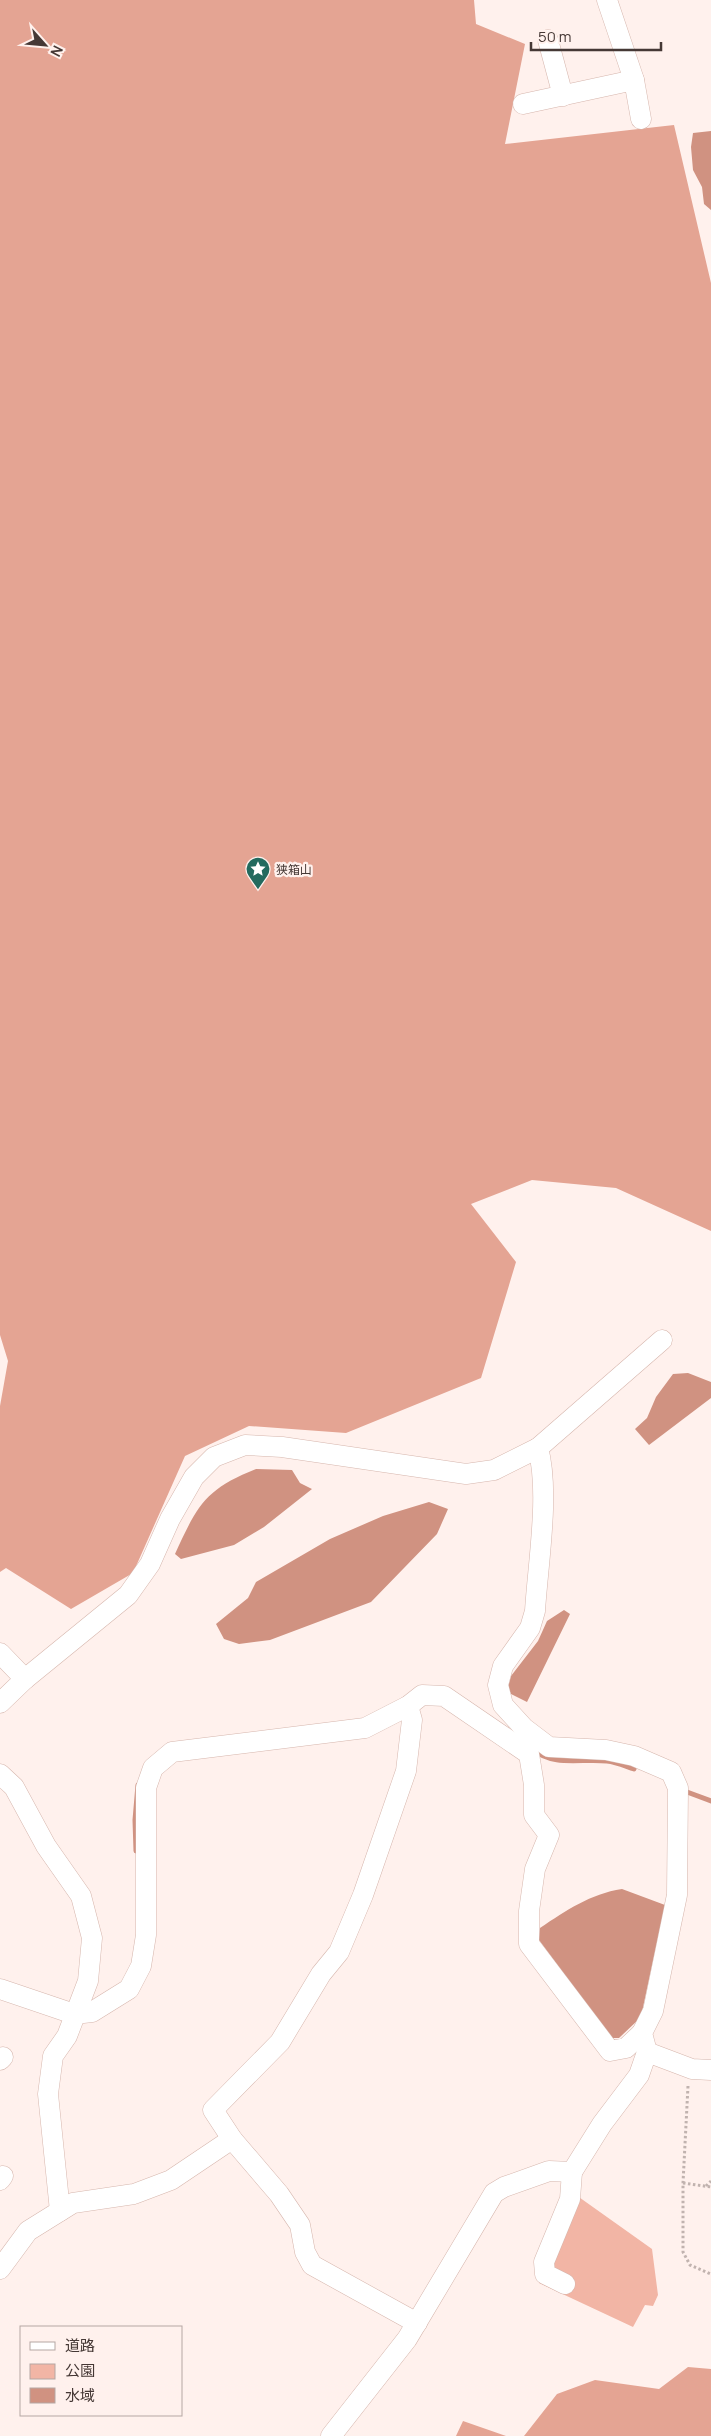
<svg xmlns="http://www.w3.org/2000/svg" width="711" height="2436" viewBox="0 0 711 2436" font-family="Manrope,'Noto Sans JP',sans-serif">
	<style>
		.green { fill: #f2b5a5 }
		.forest { fill: #e4a493 }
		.water { fill: #d09281 }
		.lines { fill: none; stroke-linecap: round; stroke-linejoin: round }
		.stream { stroke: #d09281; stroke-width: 5 }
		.minor-casing { stroke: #d6b6ad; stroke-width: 21 }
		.path { stroke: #c1b3af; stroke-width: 3; stroke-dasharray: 2.5 2.5; stroke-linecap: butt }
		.minor { stroke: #fff; stroke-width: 20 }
		.labels { text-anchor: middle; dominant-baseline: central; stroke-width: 4.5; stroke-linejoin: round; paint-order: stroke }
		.poi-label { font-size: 12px; fill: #453835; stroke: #fff1ed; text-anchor: start }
	</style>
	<rect width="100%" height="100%" fill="#fff1ed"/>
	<path class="green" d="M576,2195l76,54 6,46 -5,11 -8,-1 -12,22 -94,-44z"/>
	<g class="forest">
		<path d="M0,0h474l2,24 49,20 -20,100 169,-19 37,158v948l-95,-43 -84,-8 -61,24 45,58 -35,116 -135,55 -97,-7 -64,30 -52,117 -62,36 -65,-41 -6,4v-166l8,-45 -8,-26z"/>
		<path d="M688,2367l23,2v67h-187l33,-42 38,-14 64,9z"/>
		<path d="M463,2421l43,15h-50z"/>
	</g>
	<g class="water">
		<path d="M711,131v79l-7,-6 -2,-17 -9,-17 -2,-23 2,-14z"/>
		<path d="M688,1373l23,9v16l-62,47 -14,-16 12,-11 9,-21 17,-23z"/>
		<path d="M256,1469l36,1 8,13 12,6 -48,38 -30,18 -53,14 -6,-5c22,-48 30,-65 81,-85z"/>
		<path d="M429,1502l19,7 -11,25 -66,68 -101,38 -31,4 -15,-5 -8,-15 32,-26 8,-16 74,-43 53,-23z"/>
		<path d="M564,1610l6,4 -43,88 -16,-8 -3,-7 3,-11 27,-35 9,-20z"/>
		<path d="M622,1889l43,16 -23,107 -4,8 -19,18h-8l-72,-98 1,-12c27,-18 50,-34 82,-39z"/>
	</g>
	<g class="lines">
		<g class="stream">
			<path d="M534,1750c19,17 49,8 73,11 9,1 18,5 27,8"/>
			<path d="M687,1792l24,9"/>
			<path d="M136,1851l-1,-31 3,-35"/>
		</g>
		<defs>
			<g id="minor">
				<path d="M607,0l27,80 7,39"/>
				<path d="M548,40l15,56"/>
				<path d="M523,104l111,-24"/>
				<path d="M0,1653l25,26 -25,24"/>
				<path d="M25,1679l103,-84 22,-31 20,-45 24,-42 20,-20 31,-12 37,2 184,27 28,-4 44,-22 124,-108"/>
				<path d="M408,1706l4,14 -6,51 -43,124 -24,57 -18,22 -41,68 -67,68 19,29 47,55 21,31 5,27 7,13 105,58"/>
				<path d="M0,1774l14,13 32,59 35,50 11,42 -4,43 -21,55 -14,20 -5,38 12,117"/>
				<path d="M0,1989l74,25 18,-2 37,-23 12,-23 5,-31v-147l7,-20 19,-16 193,-24 43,-22 14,-11 22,1 85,58 5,31v30l15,20 -14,34 -6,42v33l81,107 16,-3 16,-15"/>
				<path d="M647,2052l45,17 19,1"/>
				<path d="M0,2060l3,-3"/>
				<path d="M0,2180l3,-4"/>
				<path d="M0,2269l28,-38 45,-28 61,-9 37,-14 61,-41"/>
				<path d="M565,2284l-20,-10 -1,-12 26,-63 2,-27"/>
				<path d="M331,2436l76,-97 87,-146 10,-6 45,-16 23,1 30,-48 37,-49 8,-23 -5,-19 11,-22 24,-116 1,-107 -7,-16 -37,-16 -28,-6 -57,-3 -25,-19 -21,-23 -5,-20 5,-19 27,-38 5,-17c3,-48 15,-119 3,-163"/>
			</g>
		</defs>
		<use href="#minor" class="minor-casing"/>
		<g class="path">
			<path d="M688,2086l-5,97v69l7,13 21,9"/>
			<path d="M683,2183l28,4"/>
			<path d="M706,2186l5,-5"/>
		</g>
		<use href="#minor" class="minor"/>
	</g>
	<defs>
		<symbol id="sight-pin" viewBox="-11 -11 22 30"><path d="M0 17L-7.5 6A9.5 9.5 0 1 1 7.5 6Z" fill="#236a5e" stroke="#fff1ed"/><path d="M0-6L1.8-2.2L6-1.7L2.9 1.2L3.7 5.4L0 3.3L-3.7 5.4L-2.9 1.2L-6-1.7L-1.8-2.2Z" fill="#fff"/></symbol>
	</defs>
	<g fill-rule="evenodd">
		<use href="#sight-pin" x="244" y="855" width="28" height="38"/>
	</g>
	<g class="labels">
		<g class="poi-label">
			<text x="276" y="869">狭箱山</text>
		</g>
	</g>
	<rect x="20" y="2326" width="162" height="90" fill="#fff1ed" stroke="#b5a7a3"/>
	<rect x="30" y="2342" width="25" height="8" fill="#ffffff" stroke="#b5a7a3"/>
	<text x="65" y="2351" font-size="15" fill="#453835">道路</text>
	<rect x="30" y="2364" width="25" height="15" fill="#f2b5a5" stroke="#b5a7a3"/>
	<text x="65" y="2376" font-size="15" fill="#453835">公園</text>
	<rect x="30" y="2388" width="25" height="15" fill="#d09281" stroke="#b5a7a3"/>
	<text x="65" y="2401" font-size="15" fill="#453835">水域</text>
	<g transform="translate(45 45) rotate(117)" stroke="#fff1ed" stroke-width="4" paint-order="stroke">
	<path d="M0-4L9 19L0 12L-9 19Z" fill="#453835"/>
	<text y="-8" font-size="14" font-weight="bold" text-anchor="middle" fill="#453835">N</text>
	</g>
	<path d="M531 42v8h130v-8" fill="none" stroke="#453835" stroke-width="2.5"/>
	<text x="538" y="42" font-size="15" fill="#453835" stroke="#fff1ed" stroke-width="4" paint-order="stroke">50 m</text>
</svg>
